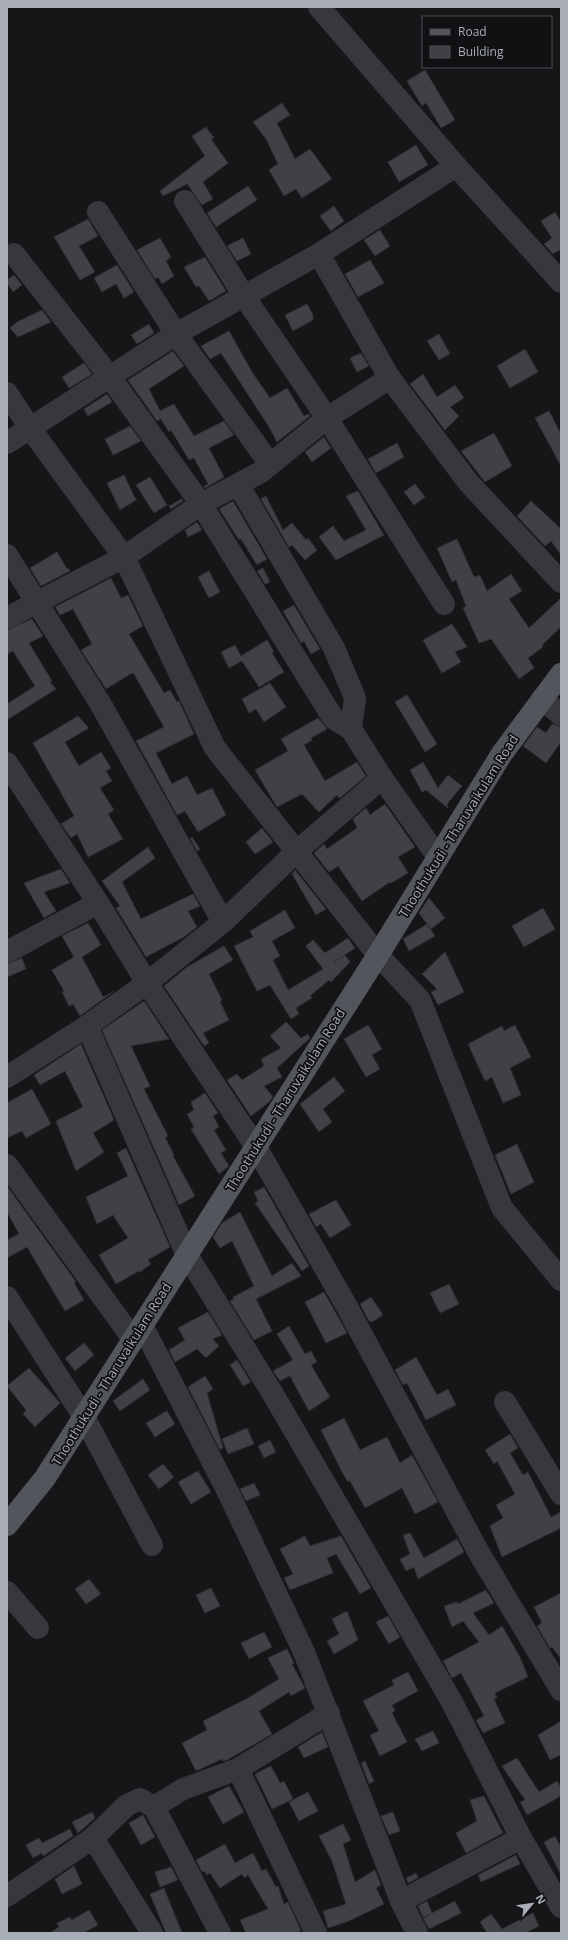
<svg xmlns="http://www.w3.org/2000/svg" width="568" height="1940" viewBox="0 0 568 1940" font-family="'Open Sans',sans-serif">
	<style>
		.building { fill: #404145; stroke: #303034 }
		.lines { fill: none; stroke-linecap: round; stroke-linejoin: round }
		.minor { stroke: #37383d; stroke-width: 22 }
		.major { stroke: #53555c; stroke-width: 22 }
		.labels { text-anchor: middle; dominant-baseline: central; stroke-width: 3.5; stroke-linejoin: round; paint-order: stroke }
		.street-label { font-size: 13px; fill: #a8adb8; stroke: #111113 }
	</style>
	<rect width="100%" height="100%" fill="#161618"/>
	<g class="building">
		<path d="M425,70l30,50 -14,8 -15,-25 -4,3 -15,-25z"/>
		<path d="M282,103l8,12 -13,8 18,36 15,-10 22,30 -30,19 -6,-9 -12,7 -15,-26 9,-6 -12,-25 -13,-17z"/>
		<path d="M206,127l8,11 -3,1 17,24 -25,19 10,17 -11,6 -15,-21 -24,12 -3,-5 45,-35 -13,-20z"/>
		<path d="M416,145l12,20 -29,17 -11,-20z"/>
		<path d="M248,186l9,14 -41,27 -9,-14z"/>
		<path d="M334,206l10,15 -13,10 -11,-15z"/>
		<path d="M555,212l6,10v31l-2,-3 -6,4 -9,-10 8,-6 -11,-17z"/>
		<path d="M88,219l10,17 -19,10 16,26 -15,8 -26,-43z"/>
		<path d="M380,230l10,16 -15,10 -11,-16z"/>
		<path d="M160,238l11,19 -5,4 8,15 -12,8 -4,-7 -3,2 -18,-29z"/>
		<path d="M243,238l8,16 -14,7 -10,-15z"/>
		<path d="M205,257l21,34 -17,10 -10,-15 -3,1 -12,-20z"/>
		<path d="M370,260l14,23 -26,14 -13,-23z"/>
		<path d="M117,265l17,27 -10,6 -8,-14 -14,8 -8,-14z"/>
		<path d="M14,275l8,10 -9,7 -6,-9v-3z"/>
		<path d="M307,304l6,11v5l-20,11 -8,-16z"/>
		<path d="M42,310l9,12 -33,15 -8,-9 7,-6z"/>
		<path d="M149,324l5,9 -17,11 -6,-9z"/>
		<path d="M229,331l23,41 18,26 17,-10 17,28 5,-2 1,2 -33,26 -8,-15 -48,-74 -11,6 -9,-13z"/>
		<path d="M439,334l11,20 -11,6 -12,-19z"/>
		<path d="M525,349l13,23 -28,16 -13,-22z"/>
		<path d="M173,351l11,15 -35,23 11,22 14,-7 20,32 30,-15 10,14 -25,13 15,29 -19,11 -1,-2 4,-2 -14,-26 -5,2 -18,-30 -2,2 -8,-13 -4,2 -29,-41z"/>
		<path d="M361,353l8,13 -12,6 -7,-14z"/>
		<path d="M84,363l8,11 -23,14 -7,-11z"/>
		<path d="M423,374l14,23 18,-12 9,13 -14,9 9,9 -14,14 -35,-46z"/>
		<path d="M107,394l5,8 -24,14 -4,-7z"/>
		<path d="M549,411l12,23v32l-26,-48z"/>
		<path d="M130,426l11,15 -28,14 -8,-16z"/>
		<path d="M494,433l18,33 -27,16 -24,-31z"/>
		<path d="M324,437l7,11 -19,14 -7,-10z"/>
		<path d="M397,443l7,14 -28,16 -8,-14z"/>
		<path d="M124,475l12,25 -16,10 -13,-27z"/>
		<path d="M150,477l17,28 -13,8 -18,-28z"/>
		<path d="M415,484l10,13 -11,8 -10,-13z"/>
		<path d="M358,491l26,44 -48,25 -17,-23 14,-11 11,15 22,-11 -20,-34z"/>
		<path d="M266,496l17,34 9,-7 14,17 2,-2 9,12 -12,10 -13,-15 -3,2 -28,-48z"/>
		<path d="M182,499l1,2 -12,8 -2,-3z"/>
		<path d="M233,501l34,58 -10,6 -16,-26 -2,1 -20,-31z"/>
		<path d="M531,501l30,28v26l-10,-14 -6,5 -28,-30z"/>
		<path d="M197,522l5,8 -14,7 -3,-7z"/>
		<path d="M457,539l17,38 6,-2 7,16 24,-17 11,17 -13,8 20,29 32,-30v29l-19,18 1,2 -15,11 6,10 -15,11 -28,-40 -12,4 -16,-35 3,-2 -10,-26 -4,2 -15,-34z"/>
		<path d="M57,552l10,17 1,-1 2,3 -29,15 -11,-18z"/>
		<path d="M263,568l7,14 -5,2 -8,-13z"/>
		<path d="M209,571l11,21 -11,6 -11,-21z"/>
		<path d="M111,578l10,20 7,-3 15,31 -14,8 35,59 6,-3 7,12 2,-1 15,33 -38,19 16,31 15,-8 10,19 15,-7 14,27 -28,17 -13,-21 -8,4 -41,-74 28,-14 -30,-53 -2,-1 -26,16 -25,-39 11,-6 -19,-35 -13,6 -5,-8z"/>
		<path d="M294,605l26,44 -9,5 -7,-13 -3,2 -18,-32z"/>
		<path d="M32,619l11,17 -14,7 23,38 -2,1 6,7 -49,31v-16l28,-18 -22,-35 -6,3v-24z"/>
		<path d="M452,624l15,23 -12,5 6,10 -19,11 -19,-33z"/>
		<path d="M267,640l7,12 -2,1 12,19 -25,15 -17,-26 -13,7 -8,-16 14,-7 6,11z"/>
		<path d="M270,683l16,24 -22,15 -8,-13 -7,4 -7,-14z"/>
		<path d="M407,695l30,49 -12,8 -30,-50z"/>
		<path d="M78,716l11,12 -24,14 14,24 22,-14 10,16 -5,3 6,10 -12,7 14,22 -6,4 15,25 -35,18 -11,-23 -6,4 -10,-14 13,-8 -41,-73z"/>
		<path d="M318,718l9,11 -16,9 1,2 -8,5 21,36 32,-19 9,14 -25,21 -2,1 -2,-3 -18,17 -17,-18 -25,13 -22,-37 33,-19 -7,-12z"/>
		<path d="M552,724l9,3v15l-15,21 -23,-17 14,-19 9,6z"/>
		<path d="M423,762l15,26 10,-13 14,11 -15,18 1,4 -22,-18 -4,2 -12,-22z"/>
		<path d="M385,804l30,43 -17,10 10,16 -17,10 -1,-1 -28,19 -24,-35 -9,6 -15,-19 10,-9 3,5 30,-21 -4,-9 13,-11 4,7z"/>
		<path d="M262,828l11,14 -18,12 -9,-12z"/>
		<path d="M192,837l8,12 -3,2 -7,-13z"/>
		<path d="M148,847l7,11 -33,24 19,37 52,-25 7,12 -12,5 9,16 -13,10 -38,20 -30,-49 4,-2 -18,-25z"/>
		<path d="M61,869l9,14 -26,9 12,19 -12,7 -20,-35z"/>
		<path d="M295,870l31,39 -10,6 -24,-41z"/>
		<path d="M429,898l16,20 -14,11 -12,-16z"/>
		<path d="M543,908l12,21 -31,18 -12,-21z"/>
		<path d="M285,910l10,18 -23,13 8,15 -7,4 15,30 35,-21 -17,-23 7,-6 12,13 23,-15 7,10 -21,14 11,-7 5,7 -19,20 -2,-2 -19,16 2,2 -16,10 3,6 -8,5 -21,-34 -13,6 -23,-45 19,-9 -3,-6z"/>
		<path d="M88,923l13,22 -19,12 21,40 11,-6 -34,25 -7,-12 -4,2 -7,-14 2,-1 -12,-21 22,-13 -12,-21z"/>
		<path d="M427,924l8,12 -26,15 -6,-12z"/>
		<path d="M224,946l9,14 -24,14 13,26 -2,2 9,18 -26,13 6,10 -5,3 -40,-60 23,-19z"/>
		<path d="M445,952l19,40 -26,13 -7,-13 6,-3 -15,-15z"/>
		<path d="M22,958l4,11 -19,8v-13z"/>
		<path d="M144,1001l25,38 -38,7 19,40 -6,3 24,47 -3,1 9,18 -1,1 22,40 -16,9 -77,-175z"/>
		<path d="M286,1022l15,16 7,-4 2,4 -33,30 5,9 -18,9 9,11 -4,5 -18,14 -24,-36 10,-6 5,6 22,-14 -3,-7 20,-11 -11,-12z"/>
		<path d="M368,1025l14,24 -10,6 8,14 -14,8 -22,-38z"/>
		<path d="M515,1025l16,32 -21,11 11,27 -18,8 -11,-26 -7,4 -17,-37 34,-18 2,5z"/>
		<path d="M81,1044l33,76 -21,13 11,19 -28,19 -20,-50 27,-14 -18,-36 -25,14 -6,-10z"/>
		<path d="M334,1077l11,14 -22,18 9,13 -13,10 -19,-28z"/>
		<path d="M32,1089l19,35 -25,14 -4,-7 -15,7v-35z"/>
		<path d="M205,1093l13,20 -5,3 6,11 -5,3 12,20 -5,3 8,13 -10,8 -28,-45 3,-2 -7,-13 7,-4 -3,-8z"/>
		<path d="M517,1144l17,38 -23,12 -16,-39z"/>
		<path d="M126,1148l44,99 -22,13 3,4 -11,8 -1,-1 -23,13 -17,-29 29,-17 -15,-23 -16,9 -11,-27 42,-21 -11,-23z"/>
		<path d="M7,1186l69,96 -2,1 10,17 -19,11 -38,-64 -20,11v-18l12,-6 -12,-22z"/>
		<path d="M264,1187l45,79 -7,5 -47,-68 3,-2 -4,-9z"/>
		<path d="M336,1200l15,25 -21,13 -9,-14 -5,3 -7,-13z"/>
		<path d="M240,1212l32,64 20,-13 9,13 -45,23 16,32 -18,9 -24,-39 4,-2 -1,-2 21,-11 -22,-45 -12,7 -7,-11 9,-14z"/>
		<path d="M449,1284l10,20 -19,9 -10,-20z"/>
		<path d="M324,1292l23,41 -21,10 -21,-41z"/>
		<path d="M371,1297l12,18 -11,7 -3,-1 -9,-17z"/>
		<path d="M208,1312l14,23 -9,4 6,7 -13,12 -9,-9 -22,13 -6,-12 16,-10 -7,-12z"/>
		<path d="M289,1326l16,28 6,-3 6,11 -6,3 19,32 -21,14 -19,-35 -10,5 -7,-10 20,-11 -16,-26z"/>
		<path d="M84,1343l10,12 -19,16 -10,-13z"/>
		<path d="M416,1357l21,38 11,-6 8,16 -30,15 -19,-37 -4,2 -8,-15z"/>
		<path d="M237,1360l14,22 -8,4 -13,-21z"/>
		<path d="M29,1368l31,35 -25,24 -12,-13 3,-4 -19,-24z"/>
		<path d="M205,1376l8,13 -6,4 16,55 -3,2 -32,-63z"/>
		<path d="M143,1379l7,11 -30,21 -7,-10z"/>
		<path d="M167,1411l8,13 -20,13 -9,-14z"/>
		<path d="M344,1418l16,32 27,-13 13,26 12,-8 26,47 -23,12 -13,-26 -37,20 -15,-27 -2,1 -6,-10 -21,-42z"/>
		<path d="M247,1428l7,16 -26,10 -6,-15z"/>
		<path d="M510,1434l8,14 -8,5 13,22 5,-3 23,45 10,-5v16l-59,29 -12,-31 13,-8 -7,-13 19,-11 -18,-33 -3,3 -9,-14z"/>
		<path d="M270,1440l6,12 -12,6 -6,-12z"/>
		<path d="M163,1464l11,13 -15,12 -11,-14z"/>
		<path d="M198,1471l13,21 -20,12 -13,-22z"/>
		<path d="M254,1483l6,12 -14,6 -6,-12z"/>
		<path d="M410,1533l14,25 33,-19 7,13 -46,27 -4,-12 -8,4 -6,-12 10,-5 -7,-19z"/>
		<path d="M305,1536l5,10 31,-10 30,52 -11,6 -24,-40 -9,4 6,15 -43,17 -6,-12 9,-4 -13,-25z"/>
		<path d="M89,1579l12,15 -15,10 -11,-15z"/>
		<path d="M211,1588l9,18 -15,7 -9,-18z"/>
		<path d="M486,1590l8,13 -21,10 16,22 13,-9 18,31 8,20 -33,16 2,5 -3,1 11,24 -22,10 -7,-13 8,-4 -23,-43 -9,5 -9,-17 36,-19 -16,-21 -11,6 -8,-21 13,-4 1,2z"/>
		<path d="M561,1593v66l-9,-12 -2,1 -13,-22 5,-3 -8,-16z"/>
		<path d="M347,1611l11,29 -24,14 -7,-13 12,-7 -7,-15z"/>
		<path d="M388,1616l12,21 -11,7 -13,-22z"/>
		<path d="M264,1632l8,15 -23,12 -8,-16z"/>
		<path d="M287,1649l7,14 -2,1 13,24 -14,8 -2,-4 -30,19 13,23 -45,26 -4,1 -1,-2 -26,12 -14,-28 25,-13 -4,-9 45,-23 31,-19 -11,-21z"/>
		<path d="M408,1672l10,19 -26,14 3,6 -3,2 15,29 -27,14 -10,-21 9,-4 -16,-30 31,-16 -2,-5z"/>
		<path d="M561,1721v34l-11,5 -12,-25z"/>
		<path d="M433,1731l6,12 -17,8 -7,-12z"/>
		<path d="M322,1732l6,15 -24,11 -6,-11z"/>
		<path d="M517,1758l22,34 18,-11 4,7v8l-34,19 -7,-13 5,-2 -23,-34z"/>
		<path d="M365,1761l9,20 -5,3 -8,-21z"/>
		<path d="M271,1766l9,17 4,-2 9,18 -21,10 -17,-35z"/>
		<path d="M229,1786l15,26 -21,12 -15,-27z"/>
		<path d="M308,1792l10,19 -19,10 -10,-19z"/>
		<path d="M484,1796l19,37 -37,20 -10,-20 21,-12 -7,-21z"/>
		<path d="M92,1812l3,6 -17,15 -6,-11z"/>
		<path d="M393,1812l7,19 -11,4 -8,-19z"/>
		<path d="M143,1815l12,22 -14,8 -12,-22z"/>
		<path d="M343,1824l8,16 -8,4 12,38 20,-12 6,15 -5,3 8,16 -35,17 -21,7 -5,-17 23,-7 -14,-43 -13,-25z"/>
		<path d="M70,1829l3,7 -30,20 -1,-3 -9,5 -7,-13 13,-7 3,5z"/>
		<path d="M555,1836l6,11v28l-17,-33z"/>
		<path d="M225,1844l10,19 18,-10 9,18 4,-2 10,18 2,-1 6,18 4,-2 13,29 -5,2h-50l-6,-13 28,-11 -20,-34 -4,3 -2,-4 -22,14 -10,-15 -3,2 -3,-4 -2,1 -6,-12z"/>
		<path d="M516,1855l4,9 -39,18 -3,-7z"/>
		<path d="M74,1866l8,18 -20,10 -7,-15z"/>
		<path d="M171,1867l7,13 -18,7 -5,-15z"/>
		<path d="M416,1873l2,5 -10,5 -2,-5z"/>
		<path d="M164,1888l18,45h-16l-16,-39z"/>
		<path d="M427,1901l5,12 23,-12 6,12 -32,16 -6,-11 8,-4 -8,3 -5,-11z"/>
		<path d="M89,1910l9,15 -15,8h-33l9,-6 -2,-4 13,-6 2,3z"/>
		<path d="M533,1913l6,13 -14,7h-38l-7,-11 11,-8 11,15z"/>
	</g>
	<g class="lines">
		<g class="minor">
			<path d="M319,7l137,159 105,116"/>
			<path d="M185,201l59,95 83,122 117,186"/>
			<path d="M98,212l78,122 94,130"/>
			<path d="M14,254l96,123 91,127 132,214 18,11 4,-31 -21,-50 -95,-162"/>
			<path d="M319,254l70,123 79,105 93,100"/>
			<path d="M7,393l23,35 94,129 91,191 163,207 42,45 82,208 59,72"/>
			<path d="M7,443l169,-109 143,-80 137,-88"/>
			<path d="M7,555l93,148 123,219"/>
			<path d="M7,618l117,-61 77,-53 60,-32 66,-54 63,-40"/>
			<path d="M542,699l19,16"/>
			<path d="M351,729l31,49 56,79"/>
			<path d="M7,763l91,140 49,80 109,164 90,158 133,248 82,137"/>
			<path d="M382,778l-85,73 -74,71 -76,61 -60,43 100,229 86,139 179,308 69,136"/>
			<path d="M7,952l91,-49"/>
			<path d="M7,1077l80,-51"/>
			<path d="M7,1165l126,174"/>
			<path d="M7,1297l77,120 68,128"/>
			<path d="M142,1325l86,167 76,160 97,249 16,32"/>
			<path d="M505,1402l56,92"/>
			<path d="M7,1592l31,36"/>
			<path d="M238,1769l78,164"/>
			<path d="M154,1807l29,-18 55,-20 91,-56"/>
			<path d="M93,1838l34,-33 13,-6 14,8 66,126"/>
			<path d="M7,1896l86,-58 59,95"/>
			<path d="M401,1901l120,-63 40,69"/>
		</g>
		<path class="major" d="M7,1525l38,-47 333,-523 123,-200 60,-81"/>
	</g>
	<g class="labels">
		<g class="street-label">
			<text transform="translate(458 826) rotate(-58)">Thoothukudi - Tharuvaikulam Road</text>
			<text transform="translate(285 1100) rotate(-58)">Thoothukudi - Tharuvaikulam Road</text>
			<text transform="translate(111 1374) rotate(-58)">Thoothukudi - Tharuvaikulam Road</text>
		</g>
	</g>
	<rect width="568" height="1940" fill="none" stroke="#a8adb8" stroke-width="16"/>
	<rect x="422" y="16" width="130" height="52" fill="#111113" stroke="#4d4f55"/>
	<rect x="430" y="29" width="20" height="6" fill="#53555c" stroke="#4d4f55"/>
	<text x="458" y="36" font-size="12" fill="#a8adb8">Road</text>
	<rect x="430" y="46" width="20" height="12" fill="#404145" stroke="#4d4f55"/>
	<text x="458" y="56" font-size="12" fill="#a8adb8">Building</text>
	<g transform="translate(532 1904) rotate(61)" stroke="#111113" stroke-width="3" paint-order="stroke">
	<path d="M0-3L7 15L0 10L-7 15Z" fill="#a8adb8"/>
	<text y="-6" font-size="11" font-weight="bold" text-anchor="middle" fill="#a8adb8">N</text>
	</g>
</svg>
